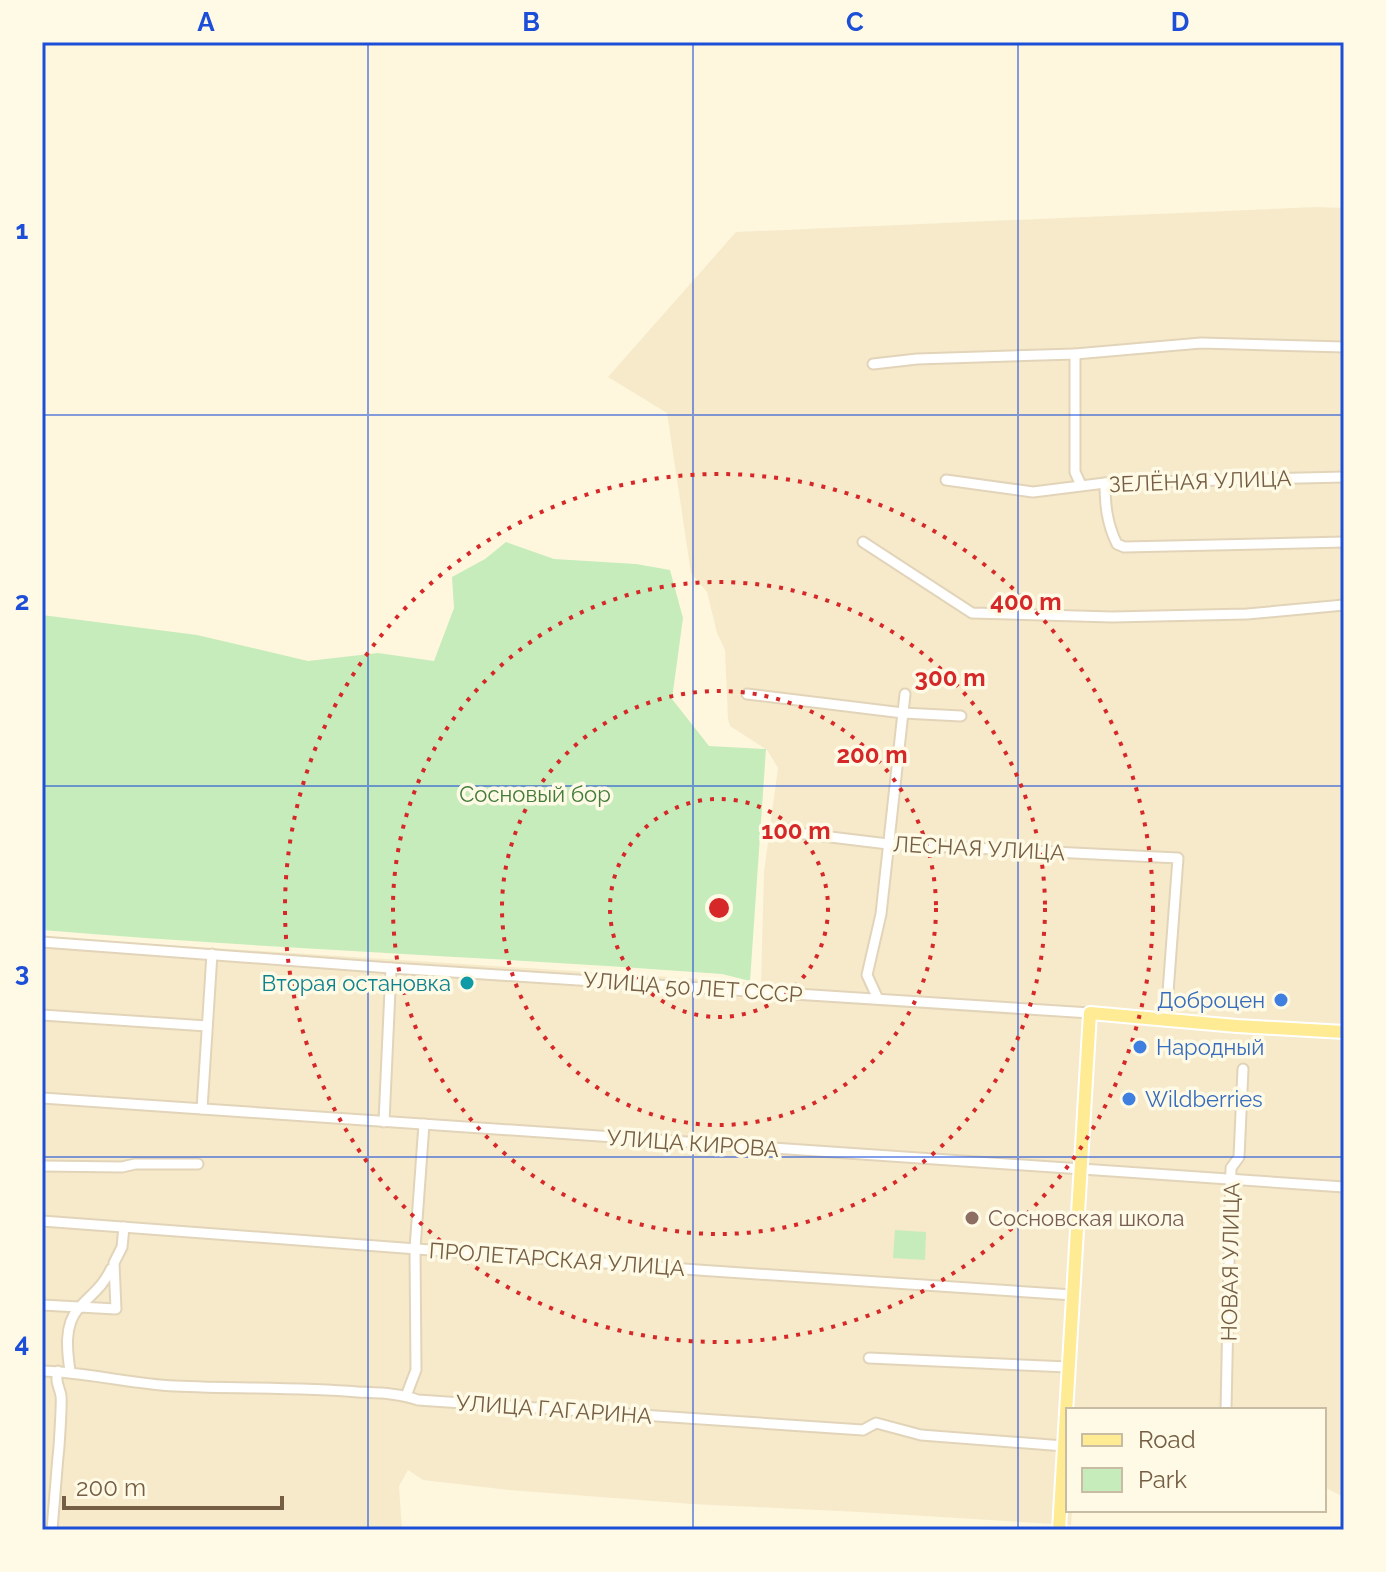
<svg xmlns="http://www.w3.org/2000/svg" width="1386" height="1572" viewBox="0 0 1386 1572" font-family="Raleway,sans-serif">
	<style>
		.residential { fill: #f6eacb }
		.green { fill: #c6ecbb }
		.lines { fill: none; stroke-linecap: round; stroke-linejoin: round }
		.minor-casing { stroke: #e2d4b9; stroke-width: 13 }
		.major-casing { stroke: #fff; stroke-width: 16 }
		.minor { stroke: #fff; stroke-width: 9 }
		.major { stroke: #ffeb93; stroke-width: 12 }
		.grid { fill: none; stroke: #1d4ed8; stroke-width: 2; stroke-opacity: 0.55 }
		.ring { fill: none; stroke: #d62828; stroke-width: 4; stroke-dasharray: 4 8 }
		.culture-dot { fill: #0f9aa8; stroke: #fffae5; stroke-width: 3 }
		.shop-dot { fill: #3f7fe0; stroke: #fffae5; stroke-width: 3 }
		.education-dot { fill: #8d6e63; stroke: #fffae5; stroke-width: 3 }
		.labels { text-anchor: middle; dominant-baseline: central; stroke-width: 7; stroke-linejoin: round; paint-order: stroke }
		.street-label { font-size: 22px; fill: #755e44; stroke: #fffae5 }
		.park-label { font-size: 22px; fill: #427c3b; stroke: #fffae5 }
		.culture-label { font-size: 22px; fill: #0d838f; stroke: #fffae5; text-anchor: end }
		.shop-label { font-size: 22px; fill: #366cbe; stroke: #fffae5; text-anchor: start }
		.education-label { font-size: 22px; fill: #785e54; stroke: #fffae5; text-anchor: start }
		.centre { fill: #d62828; stroke: #fffae5; stroke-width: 4 }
		.ring-label { font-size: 24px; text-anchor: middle; font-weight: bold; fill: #d62828; stroke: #fffae5; stroke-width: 7; stroke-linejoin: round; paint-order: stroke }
		.neatline { fill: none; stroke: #1d4ed8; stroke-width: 3 }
		.grid-label { font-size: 26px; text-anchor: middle; font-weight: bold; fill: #1d4ed8 }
	</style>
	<rect width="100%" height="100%" fill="#fef7dd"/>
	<path class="residential" d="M1317,207l27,1v1289l-20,-10v-77h-256v100h4l-1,15 -212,-13 -167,-8 -183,-14 -86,-10 -15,-10 -9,16 3,44h-360v-593l719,46 3,-111 14,-104 -11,-18 -37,-24 -2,-7 -3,-69 -8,-17 -10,-41 -16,-19 -24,-160 -59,-36 128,-145z"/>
	<g class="green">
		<path d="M506,542l48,17 82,5 34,6 13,48 -11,81 37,47 57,3 -16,232 -28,-7c-226,-17 -453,-25 -680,-44v-315l155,20 111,26 70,-8 56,8 20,-53 -2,-31 33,-18z"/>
		<path d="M895,1230l31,2 -1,28 -32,-2z"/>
	</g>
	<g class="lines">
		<defs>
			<g id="minor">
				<path d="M1075,354l126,-11 143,4"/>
				<path d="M873,364l44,-5 158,-5v118l6,13"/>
				<path d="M946,480l87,12 72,-9 239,-6"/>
				<path d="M1105,483c0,22 2,41 12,61l7,3 220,-5"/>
				<path d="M863,542l109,71 140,4 135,-3 97,-9"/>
				<path d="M747,694l156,19 58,3"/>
				<path d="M781,831l107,13 290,14 -12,161"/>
				<path d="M42,942l349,26 699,45"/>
				<path d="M878,999l-11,-24 14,-61 24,-220"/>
				<path d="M42,1015l165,11"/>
				<path d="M42,1098l1302,89"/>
				<path d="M202,1109l10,-155"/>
				<path d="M384,1122l7,-154"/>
				<path d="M42,1166l80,1 13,-3h63"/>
				<path d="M42,1221l656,49 375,25"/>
				<path d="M42,1305l74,4 -2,-46 8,-16 2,-20"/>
				<path d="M869,1358l199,9"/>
				<path d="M42,1371c45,1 88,13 133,15 61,3 122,1 183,6 20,1 41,1 60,8l445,30 13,-7 45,12 143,11"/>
				<path d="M70,1371c-3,-20 -6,-46 8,-62 12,-14 25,-22 33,-40"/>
				<path d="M406,1396l10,-26 -1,-122 9,-124"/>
				<path d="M1226,1410l5,-242 8,-11 4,-88"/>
				<path d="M52,1530l6,-74c1,-5 4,-55 3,-60 -2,-11 -6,-13 -3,-25"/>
			</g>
			<path id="major" d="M1059,1530l31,-517 147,13 107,6"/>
		</defs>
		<use href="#minor" class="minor-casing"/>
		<use href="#major" class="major-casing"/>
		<use href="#minor" class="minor"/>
		<use href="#major" class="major"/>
	</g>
	<path class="grid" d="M368,42v1488M693,42v1488M1018,42v1488M42,415h1302M42,786h1302M42,1157h1302"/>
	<g class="ring">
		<circle cx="719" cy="908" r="109"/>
		<circle cx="719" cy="908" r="217"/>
		<circle cx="719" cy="908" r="326"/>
		<circle cx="719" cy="908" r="434"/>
	</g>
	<circle class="culture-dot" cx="467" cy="983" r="8"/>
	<g class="shop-dot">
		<circle cx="1281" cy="1000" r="8"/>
		<circle cx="1140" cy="1047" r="8"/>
		<circle cx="1129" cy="1099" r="8"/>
	</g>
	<circle class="education-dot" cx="972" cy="1218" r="8"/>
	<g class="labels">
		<g class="street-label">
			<text transform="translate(1200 481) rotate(-2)">ЗЕЛЁНАЯ УЛИЦА</text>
			<text transform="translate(979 848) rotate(3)">ЛЕСНАЯ УЛИЦА</text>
			<text transform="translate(693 987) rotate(4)">УЛИЦА 50 ЛЕТ СССР</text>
			<text transform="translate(693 1143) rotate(4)">УЛИЦА КИРОВА</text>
			<text transform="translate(557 1259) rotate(4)">ПРОЛЕТАРСКАЯ УЛИЦА</text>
			<text transform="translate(1230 1262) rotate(-89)">НОВАЯ УЛИЦА</text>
			<text transform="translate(554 1409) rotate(4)">УЛИЦА ГАГАРИНА</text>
		</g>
		<g class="park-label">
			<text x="535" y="794">Сосновый бор</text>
		</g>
		<g class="culture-label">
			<text x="451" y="983">Вторая остановка</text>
		</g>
		<g class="shop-label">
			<text x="1265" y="1000" text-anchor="end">Доброцен</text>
			<text x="1156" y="1047">Народный</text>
			<text x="1145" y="1099">Wildberries</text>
		</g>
		<g class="education-label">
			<text x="988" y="1218">Сосновская школа</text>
		</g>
	</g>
	<circle cx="719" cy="908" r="12" class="centre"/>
	<g class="ring-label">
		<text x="1026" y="610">400 m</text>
		<text x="950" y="686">300 m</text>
		<text x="872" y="763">200 m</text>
		<text x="796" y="839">100 m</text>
	</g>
	<rect width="1386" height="1572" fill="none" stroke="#fffae5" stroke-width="88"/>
	<rect x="1066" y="1408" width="260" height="104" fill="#fffae5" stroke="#c8bca5" stroke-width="2"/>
	<rect x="1082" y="1434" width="40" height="12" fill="#ffeb93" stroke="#c8bca5" stroke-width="2"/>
	<text x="1138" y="1448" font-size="24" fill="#755e44">Road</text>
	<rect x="1082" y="1468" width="40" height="24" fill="#c6ecbb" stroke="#c8bca5" stroke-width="2"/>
	<text x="1138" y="1488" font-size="24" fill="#755e44">Park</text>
	<path d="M64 1496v12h218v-12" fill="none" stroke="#755e44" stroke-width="4"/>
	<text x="76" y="1496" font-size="24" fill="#755e44" stroke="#fffae5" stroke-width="6" paint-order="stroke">200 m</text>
	<rect x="44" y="44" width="1298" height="1484" class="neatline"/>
	<g class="grid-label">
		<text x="206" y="31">A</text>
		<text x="531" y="31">B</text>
		<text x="855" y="31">C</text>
		<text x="1180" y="31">D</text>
		<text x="22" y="239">1</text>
		<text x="22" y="610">2</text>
		<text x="22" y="981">3</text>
		<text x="22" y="1352">4</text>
	</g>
</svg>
